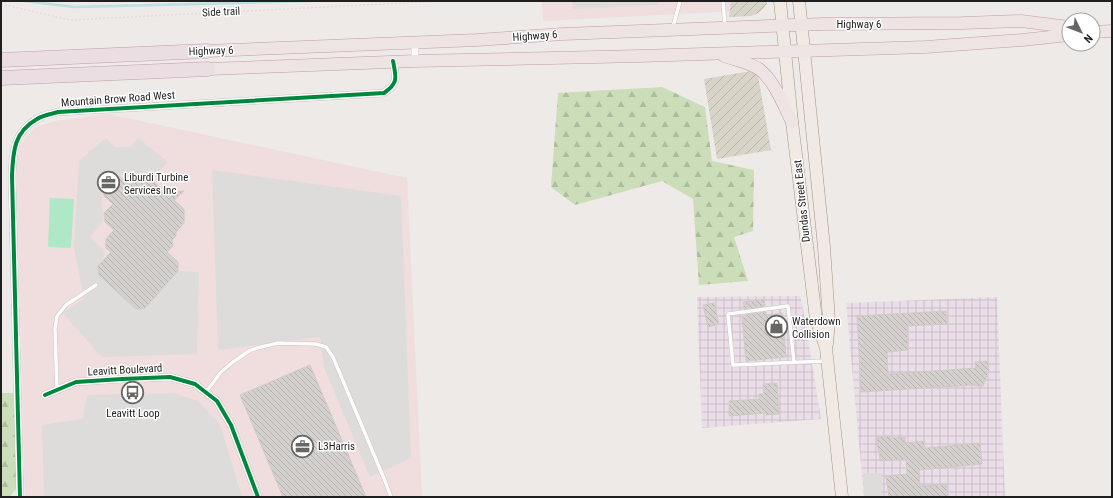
<svg xmlns="http://www.w3.org/2000/svg" width="1113" height="498" viewBox="0 0 1113 498" font-family="'Roboto Condensed',sans-serif">
	<style>
		.commercial { fill: #f0ddde }
		.industrial { fill: url(#industrial-grid) }
		.construction { fill: url(#construction-furrows) }
		.forest { fill: url(#forest-firs) }
		.pitch { fill: #afe8c7 }
		.parking { fill: #dddcdb }
		.lines { fill: none; stroke-linecap: round; stroke-linejoin: round }
		.stream { stroke: #b8e1e3; stroke-width: 2.5 }
		.building { fill: url(#building-back-hatch); stroke: #d0cbc8 }
		.service-casing { stroke: #c6c5c3; stroke-width: 4.5 }
		.minor-casing { stroke: #c6c5c3; stroke-width: 8 }
		.primary-casing { stroke: #a39483; stroke-width: 13 }
		.trunk-casing { stroke: #c59bae; stroke-width: 13 }
		.motorway-casing { stroke: #c59bae; stroke-width: 15 }
		.path { stroke: #ebd9d9; stroke-width: 1.5; stroke-dasharray: 2 2; stroke-linecap: butt }
		.service { stroke: #fcfcfb; stroke-width: 3.5 }
		.minor { stroke: #fcfcfb; stroke-width: 7 }
		.primary { stroke: #f1eae4; stroke-width: 12 }
		.trunk { stroke: #eee4e3; stroke-width: 12 }
		.motorway { stroke: #ebdee2; stroke-width: 14 }
		.cycleway-casing { stroke: #fff; stroke-width: 6 }
		.cycleway { stroke: #00873e; stroke-width: 4 }
		.labels { text-anchor: middle; dominant-baseline: central; stroke-width: 3; stroke-linejoin: round; paint-order: stroke }
		.street-label { font-size: 11px; fill: #1f1f1f; stroke: #fff }
		.poi-label { font-size: 11px; fill: #1f1f1f; stroke: #fff; text-anchor: start }
	</style>
	<defs>
		<pattern id="industrial-grid" width="8" height="8" patternUnits="userSpaceOnUse"><rect width="8" height="8" fill="#ebdee8"/><path d="M0 4h8M4 0v8" fill="none" stroke="#c9bec7"/></pattern>
		<pattern id="construction-furrows" width="10" height="10" patternUnits="userSpaceOnUse"><rect width="10" height="10" fill="#d8d4c8"/><path d="M-1 1l2-2M0 10L10 0M9 11l2-2" fill="none" stroke="#b9b6ab"/></pattern>
		<pattern id="forest-firs" width="22" height="20" patternUnits="userSpaceOnUse"><rect width="22" height="20" fill="#ccddba"/><path d="M5 1l3.5 6h-7zM16 11l3.5 6h-7z" fill="#afbd9f"/></pattern>
		<pattern id="building-back-hatch" width="6" height="6" patternUnits="userSpaceOnUse"><rect width="6" height="6" fill="#d4d0ce"/><path d="M-1 5l2 2M0 0l6 6M5-1l2 2" fill="none" stroke="#b6b2b0"/></pattern>
	</defs>
	<rect width="100%" height="100%" fill="#edeae7"/>
	<g class="commercial">
		<path d="M542,1h217l-2,9 -214,11z"/>
		<path d="M108,114l299,64 15,319h-397l-9,-331 5,-22 13,-16 20,-7z"/>
	</g>
	<g class="industrial">
		<path d="M800,296l3,12 18,111 -119,9 -5,-131z"/>
		<path d="M997,297l8,200h-141l-18,-194z"/>
	</g>
	<g class="construction">
		<path d="M731,1h36v3l-8,9 -8,3 -22,1z"/>
		<path d="M757,70l14,80 -54,9 -13,-80z"/>
	</g>
	<g class="forest">
		<path d="M662,87l43,20 7,54 42,9 -1,61 -19,6 14,44 -49,4 -6,-86 -31,-18 -87,24 -24,-18 7,-94z"/>
		<path d="M1,393h12l6,91 -9,13h-9z"/>
	</g>
	<path class="pitch" d="M50,198l24,1 -3,49 -23,-1z"/>
	<g class="parking">
		<path d="M572,1h87v4l-86,4z"/>
		<path d="M106,138l8,9h17l7,-9 30,24 -15,16 -6,-5 -41,3 -5,4 2,41 -13,16 13,13 1,6 -6,10 1,9 37,34 42,-38 21,1 -2,82 -95,3 -39,-44 21,-14 -10,-52 5,-86z"/>
		<path d="M212,170l189,26 10,262 -41,19 -46,-110 -4,-30 -102,13z"/>
		<path d="M173,393l25,8 22,24 22,72h-198l-2,-72 41,-6 4,-24z"/>
		<path d="M863,473h19v24h-18z"/>
	</g>
	<g class="lines">
		<path class="stream" d="M24,1l51,6 235,-6"/>
	</g>
	<g class="building">
		<path d="M147,175l18,17 19,-1 -10,9 10,9v14l-8,9v4l-4,4 1,6 -6,6 11,10v9l-33,37 -9,1 -37,-34 -1,-9 13,-14 -5,-4v-9l8,-9 -9,-8 -1,-9 9,-9 -9,-8 -1,-9 2,-3 1,-4h4l2,-2 8,-1 10,8 8,-9z"/>
		<path d="M764,299l1,7 -21,3 -1,-7z"/>
		<path d="M714,303l5,21 -11,3 -5,-22z"/>
		<path d="M946,311l1,13 -40,2 1,24 -21,2 1,22 88,-6 -1,-6 13,-1 1,11 -1,1 -5,13h-8v-1l-114,7 -4,-76z"/>
		<path d="M766,312v3l16,-2 4,44 -40,4 -4,-44h3v-2z"/>
		<path d="M310,365l56,132h-83l-43,-102z"/>
		<path d="M777,383l2,31 -13,1v-2l-37,3v-15l31,-2 -1,-5h5l-1,-10z"/>
		<path d="M893,436v2l12,-1v6l19,-2 1,7 55,-5 2,21 -63,6 1,16 26,-2 2,13h-59l-3,-21 21,-2 -1,-15 -26,2 -1,-11h-1l-1,-13z"/>
	</g>
	<g class="lines">
		<defs>
			<g id="service">
				<path d="M723,1l2,25"/>
				<path d="M673,27l7,-26"/>
				<path d="M794,362l-6,-56 -60,8 5,51 92,-4"/>
				<path d="M57,390l-2,-61 2,-13 9,-11 30,-20"/>
				<path d="M206,392l15,-20 12,-10 16,-11 8,-3 21,-5 38,1 10,3 7,10 52,124 6,16"/>
			</g>
			<g id="minor">
				<path d="M415,43v18"/>
				<path d="M45,395l31,-13 46,-3 48,-2 25,7 22,17 14,24 27,72"/>
				<path d="M20,497l-8,-321c1,-25 2,-44 25,-57 6,-4 15,-5 21,-7l326,-19c15,-10 12,-16 9,-32"/>
			</g>
			<g id="primary">
				<path d="M780,1l12,121 24,197 10,29 16,149"/>
				<path d="M799,1l25,246 5,74 -2,23"/>
			</g>
			<g id="trunk">
				<path d="M1093,32l19,-1"/>
				<path d="M207,51l270,-11 86,-6 259,-10 141,-1 58,-2 48,6"/>
				<path d="M724,56c11,4 26,7 35,13 15,11 25,37 33,53"/>
				<path d="M208,69l207,-8 225,-5 285,-9 97,-7 47,-5"/>
			</g>
			<g id="motorway">
				<path d="M1,60l206,-9"/>
				<path d="M1,78l207,-9"/>
			</g>
		</defs>
		<use href="#service" class="service-casing"/>
		<use href="#minor" class="minor-casing"/>
		<use href="#primary" class="primary-casing"/>
		<use href="#trunk" class="trunk-casing"/>
		<use href="#motorway" class="motorway-casing"/>
		<g class="path">
			<path d="M1,4l69,16 372,-19"/>
			<path d="M241,497l3,-4"/>
		</g>
		<use href="#service" class="service"/>
		<use href="#minor" class="minor"/>
		<use href="#primary" class="primary"/>
		<use href="#trunk" class="trunk"/>
		<use href="#motorway" class="motorway"/>
		<defs>
			<g id="cycleway">
				<path d="M45,395l31,-13 46,-3 48,-2 25,7 22,17 14,24 27,72"/>
				<path d="M20,497l-8,-321c1,-25 2,-44 25,-57 6,-4 15,-5 21,-7l326,-19c15,-10 12,-16 9,-32"/>
			</g>
		</defs>
		<use href="#cycleway" class="cycleway-casing"/>
		<use href="#cycleway" class="cycleway"/>
	</g>
	<defs>
		<symbol id="office-ring" viewBox="-11 -11 22 22"><circle r="9.5" fill="#fff" stroke="#676665" stroke-width="1.5"/><path d="M-6-3h4V-5.5h4V-3h4V5H-6ZM-1-4.5V-3h2v-1.5ZM-6 0V1H6V0Z" fill="#676665"/></symbol>
		<symbol id="shop-ring" viewBox="-11 -11 22 22"><circle r="9.5" fill="#fff" stroke="#676665" stroke-width="1.5"/><path d="M-5-2.5h2.3a2.7 3.5 0 0 1 5.4 0H5L5.5 6h-11ZM-1.5-2.5h3a1.5 2.3 0 0 0-3 0Z" fill="#676665"/></symbol>
		<symbol id="bus-ring" viewBox="-11 -11 22 22"><circle r="9.5" fill="#fff" stroke="#676665" stroke-width="1.5"/><path d="M-5-6H5V4H4V6H2V4H-2V6H-4V4H-5ZM-3.5-4V0h7V-4ZM-3.5 1.2v1.5H-2V1.2ZM2 1.2v1.5H3.5V1.2Z" fill="#676665"/></symbol>
	</defs>
	<g fill-rule="evenodd">
		<use href="#office-ring" x="96" y="170" width="25" height="25"/>
		<use href="#shop-ring" x="764" y="314" width="25" height="25"/>
		<use href="#bus-ring" x="120" y="380" width="25" height="25"/>
		<use href="#office-ring" x="290" y="434" width="25" height="25"/>
	</g>
	<g class="labels">
		<g class="street-label">
			<text transform="translate(221 12) rotate(-3)">Side trail</text>
			<text x="859" y="24">Highway 6</text>
			<text transform="translate(535 36) rotate(-4)">Highway 6</text>
			<text transform="translate(211 51) rotate(-2)">Highway 6</text>
			<text transform="translate(118 99) rotate(-4)">Mountain Brow Road West</text>
			<text transform="translate(802 201) rotate(-96)">Dundas Street East</text>
			<text transform="translate(125 370) rotate(-3)">Leavitt Boulevard</text>
		</g>
		<g class="poi-label">
			<text x="124" y="177">Liburdi Turbine<tspan x="124" dy="13">Services Inc</tspan></text>
			<text x="792" y="321">Waterdown<tspan x="792" dy="13">Collision</tspan></text>
			<text x="133" y="413" text-anchor="middle">Leavitt Loop</text>
			<text x="318" y="446">L3Harris</text>
		</g>
	</g>
	<rect width="1113" height="498" fill="none" stroke="#1f1f1f" stroke-width="4"/>
	<g transform="translate(1081 32) rotate(133)"><circle r="19" fill="#ffffff" stroke="#a5a5a5"/>
	<path d="M0-3L7 15L0 10L-7 15Z" fill="#676665"/>
	<text y="-6" font-size="11" font-weight="bold" text-anchor="middle" fill="#1f1f1f">N</text>
	</g>
</svg>
